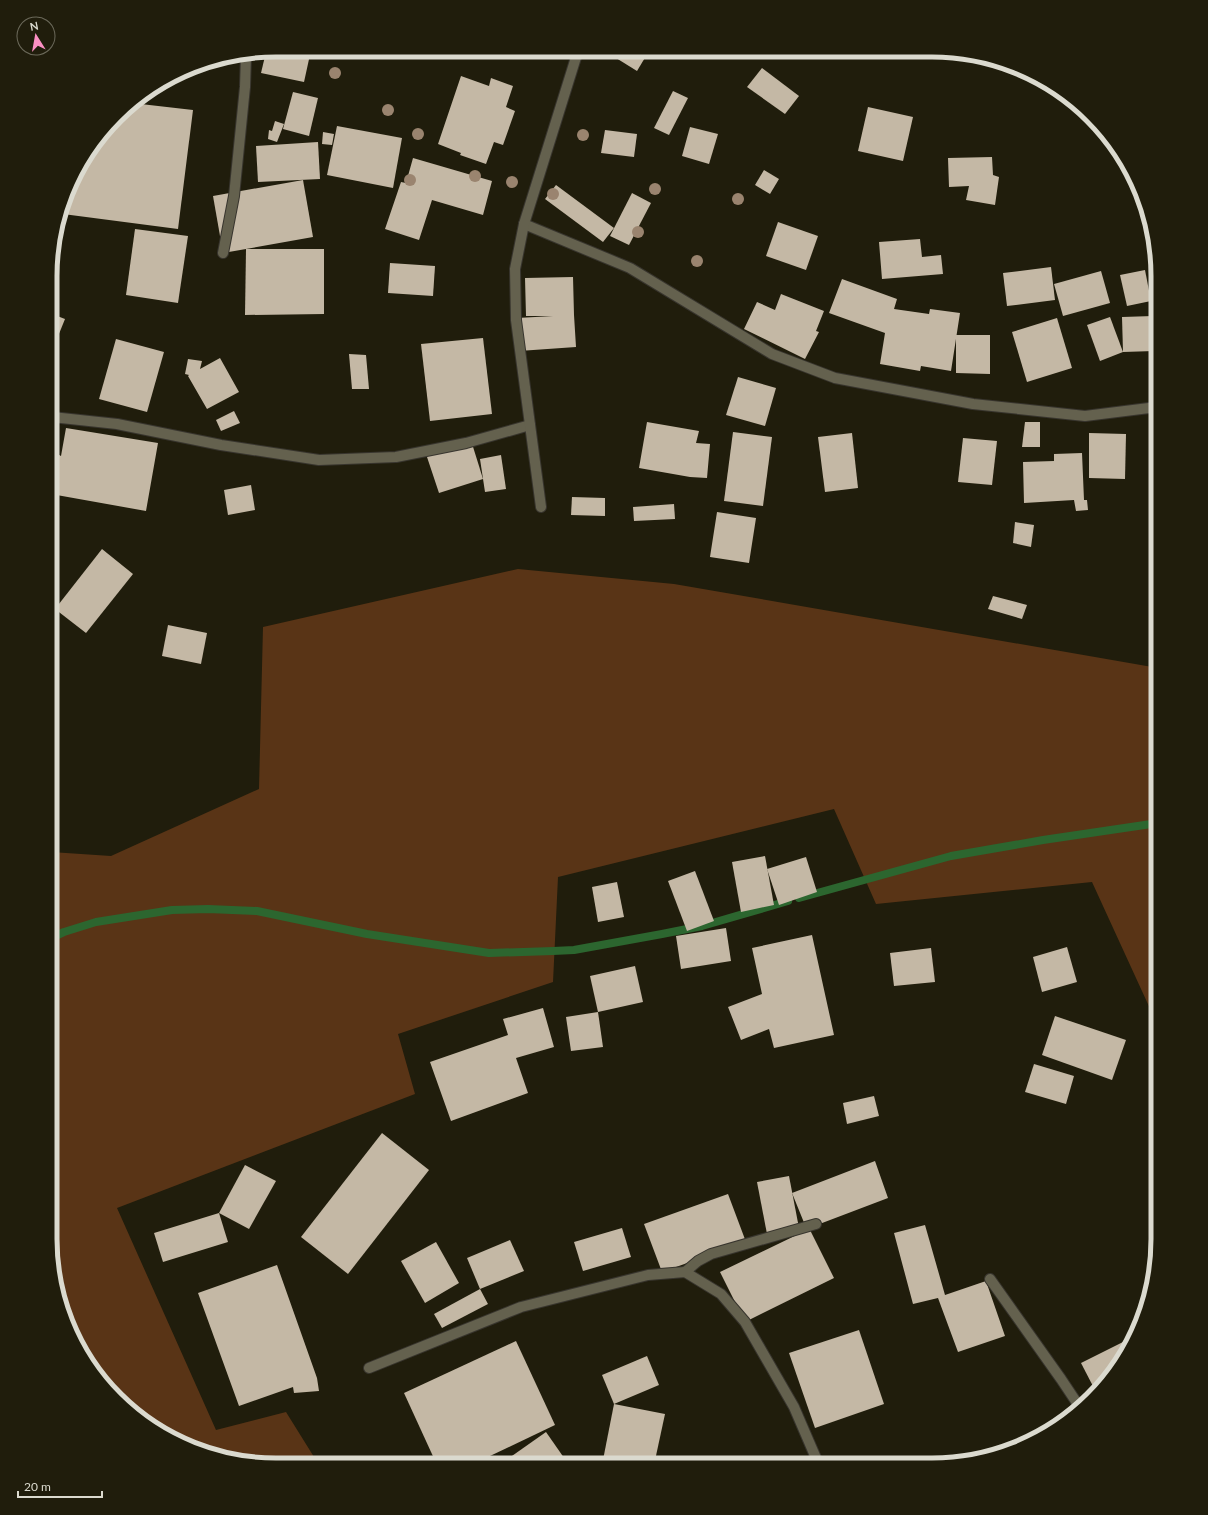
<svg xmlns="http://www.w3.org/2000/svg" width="1208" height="1515" viewBox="0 0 1208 1515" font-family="Lato,sans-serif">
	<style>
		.green { fill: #593416 }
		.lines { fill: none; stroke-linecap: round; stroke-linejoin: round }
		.stream { stroke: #2c662f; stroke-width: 8 }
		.building { fill: #c4b8a5 }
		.street-casing { stroke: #38352e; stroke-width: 12 }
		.street { stroke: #64614e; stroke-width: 10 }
		.tree { fill: #9a846f }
		.rim { fill: none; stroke: #dbdacf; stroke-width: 5 }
	</style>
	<rect width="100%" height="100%" fill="#201d0c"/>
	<path class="green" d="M518,569l156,15 484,84v358l-66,-144 -216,22 -42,-95 -276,68 -5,105 -155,52 17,60 -298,114 99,222 70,-18 33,53 -58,-1 -58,-11 -52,-26 -45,-39 -26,-36 -22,-54 -8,-59 1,-387 60,4 148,-67 4,-162z"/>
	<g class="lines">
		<g class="stream">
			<path d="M799,898l152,-42 92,-16 115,-17"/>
			<path d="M51,938l13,-6 32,-10 76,-12 36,-1 49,2 110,23 122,19 64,-2 21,-1 88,-16 40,-8 86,-25"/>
		</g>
	</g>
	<g class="building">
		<path d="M276,50h35l-7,32 -43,-9 5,-21z"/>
		<path d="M610,51h39l-12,20 -29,-18z"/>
		<path d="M762,68l37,28 -14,18 -38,-27z"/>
		<path d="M461,76l28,10 2,-8 22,8 -7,21 9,4 -12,34 -9,-3 -8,22 -26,-9 1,-2 -23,-9z"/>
		<path d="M673,91l15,7 -19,37 -15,-7z"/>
		<path d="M293,92l25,6 -9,38 -26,-7z"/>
		<path d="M132,103l61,7 -15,119 -115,-15 17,-51 47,-57z"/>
		<path d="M868,107l45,10 -10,44 -45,-10z"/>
		<path d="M275,121l9,3 -7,18 -9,-3 1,-9 3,1z"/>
		<path d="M337,126l65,12 -9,50 -66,-13z"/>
		<path d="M690,127l28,7 -9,30 -27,-8z"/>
		<path d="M605,130l32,4 -3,23 -33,-4z"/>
		<path d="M323,132l11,2 -2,11 -10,-1z"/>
		<path d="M318,142l2,37 -62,3 -2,-36z"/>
		<path d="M992,157l1,18 6,2 -4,28 -29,-5 3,-14 -20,1 -1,-29z"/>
		<path d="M413,158l79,23 -9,34 -51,-15 -13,40 -34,-11 16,-47 5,1z"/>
		<path d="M764,170l15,9 -9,15 -15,-9z"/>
		<path d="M303,180l10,57 -90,16 -10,-57z"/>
		<path d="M556,185l58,43 -11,14 -58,-43z"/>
		<path d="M632,193l19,10 -22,42 -19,-9z"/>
		<path d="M778,222l40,14 -12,34 -40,-14z"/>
		<path d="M135,229l53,7 -10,67 -52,-8z"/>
		<path d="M920,239l2,18 19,-2 2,19 -61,5 -3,-37z"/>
		<path d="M246,249h78v65l-79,1z"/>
		<path d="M390,263l45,3 -2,30 -45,-3z"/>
		<path d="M1051,267l4,33 -48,6 -4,-33z"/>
		<path d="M1145,270l6,31 -24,5 -7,-31z"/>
		<path d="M1101,271l9,32 -47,13 -9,-32z"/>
		<path d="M573,277l1,38 2,32 -57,4 -2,-33 36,-2h-27l-1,-38z"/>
		<path d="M842,279l55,20 -3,10 35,5 1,-5 30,4 -9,58 -30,-5 -1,5 -40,-7 5,-31 -56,-20z"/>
		<path d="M781,294l43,17 -8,20 3,1 -14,27 -61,-30 13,-27 18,8z"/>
		<path d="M52,314l13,5 -13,32z"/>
		<path d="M1153,316l1,35 -31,1 -1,-35z"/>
		<path d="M1110,317l13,35 -23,9 -13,-36z"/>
		<path d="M1057,318l15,50 -45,14 -15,-50z"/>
		<path d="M956,335h34v39l-34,-1z"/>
		<path d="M483,338l9,76 -62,7 -9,-77z"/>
		<path d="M116,339l48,13 -17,60 -48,-13z"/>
		<path d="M349,354l17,1 3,34h-17z"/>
		<path d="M220,358l19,34 -32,17 -19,-33 1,-1 -4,-1 3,-15 14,2 -2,8z"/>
		<path d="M738,377l38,11 -11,38 -39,-11z"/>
		<path d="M234,411l6,12 -19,8 -5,-11z"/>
		<path d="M647,422l52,9 -3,12 14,1 -3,34 -17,-1 -51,-9z"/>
		<path d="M1025,422h15v25h-18z"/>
		<path d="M66,428l92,15 -12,68 -95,-17 1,-43 9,5z"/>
		<path d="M733,432l39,5 -9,69 -39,-5z"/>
		<path d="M852,433l6,55 -33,4 -7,-55z"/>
		<path d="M1089,433l37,1 -1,45 -36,-1z"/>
		<path d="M470,437l13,42 -44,14 -14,-42z"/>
		<path d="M963,438l34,3 -5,44 -34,-3z"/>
		<path d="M1082,453l2,47h3l1,10 -12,1 -2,-11 -50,3 -1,-41 31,-1v-7z"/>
		<path d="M501,455l5,34 -21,3 -5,-33z"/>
		<path d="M251,485l4,25 -27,5 -4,-25z"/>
		<path d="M572,497l33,1v18l-34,-1z"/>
		<path d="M674,504l1,15 -41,2 -1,-14z"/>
		<path d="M717,512l39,6 -7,45 -39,-6z"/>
		<path d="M1015,522l19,3 -3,22 -18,-4z"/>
		<path d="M102,549l31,25 -47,59 -31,-24z"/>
		<path d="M993,596l34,9 -5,14 -34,-10z"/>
		<path d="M168,625l39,8 -6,31 -39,-8z"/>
		<path d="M765,856l9,49 -33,7 -9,-50z"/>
		<path d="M806,857l11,35 -38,13 -12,-36z"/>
		<path d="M695,871l19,50 -27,10 -19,-50z"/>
		<path d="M617,882l7,35 -26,5 -6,-35z"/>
		<path d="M726,928l5,33 -50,8 -5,-33z"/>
		<path d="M812,935l22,100 -60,13 -5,-19 -28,11 -13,-33 34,-13 -10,-46z"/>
		<path d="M1067,947l10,35 -35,10 -9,-35z"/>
		<path d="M931,948l4,34 -41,4 -4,-33z"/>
		<path d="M635,966l8,36 -45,10 -8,-36z"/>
		<path d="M543,1008l11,39 -38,11 12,35 -77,28 -21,-59 78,-27 -5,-16z"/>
		<path d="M598,1012l5,35 -32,4 -5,-34z"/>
		<path d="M1055,1016l71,24 -14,40 -70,-25z"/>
		<path d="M1034,1064l40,12 -8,28 -41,-12z"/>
		<path d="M874,1096l5,20 -32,8 -4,-21z"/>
		<path d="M382,1133l47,37 -81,104 -47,-37z"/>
		<path d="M875,1161l13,37 -79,30 25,50 -89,44 -25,-50 87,-42 -15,-37z"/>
		<path d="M245,1165l31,16 -27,48 -30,-16z"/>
		<path d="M789,1176l10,52 -32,6 -10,-52z"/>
		<path d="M728,1194l18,48 -84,30 -18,-48z"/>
		<path d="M219,1213l9,29 -65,20 -9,-29z"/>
		<path d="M925,1225l20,70 41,-14 19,55 -47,16 -20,-54 -25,6 -19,-71z"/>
		<path d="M622,1228l9,29 -48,14 -9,-29z"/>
		<path d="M510,1240l14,31 -44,18 -13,-31z"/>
		<path d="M436,1242l23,41 -34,20 -24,-42z"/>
		<path d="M277,1265l40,113 2,13 -25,2 -1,-6 -54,19 -41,-113z"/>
		<path d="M480,1289l8,15 -46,24 -8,-14z"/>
		<path d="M859,1330l25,74 -69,24 -26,-75z"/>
		<path d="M516,1341l39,84 -84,40h-34l-33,-72z"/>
		<path d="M1123,1342l4,8 -7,14 -24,28 -15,-29z"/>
		<path d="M647,1356l12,29 -45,19 -12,-29z"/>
		<path d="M614,1404l51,10 -11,51h-52z"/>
		<path d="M546,1432l23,33h-70z"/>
	</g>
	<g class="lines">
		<defs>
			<g id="street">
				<path d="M524,224l106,44 142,86 63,24 138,26 112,12 64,-8"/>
				<path d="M223,253l11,-57 11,-109 1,-32"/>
				<path d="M52,417l65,7 104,21 98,15 77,-3 70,-14 64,-18"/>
				<path d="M541,507l-25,-187 -1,-51 9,-45 54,-173"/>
				<path d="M685,1272l13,-11 13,-7 105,-30"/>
				<path d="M990,1279l71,100 18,27v4"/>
				<path d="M369,1368l152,-61 127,-32 37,-3 36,22 24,28 49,85 25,58"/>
			</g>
		</defs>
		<use href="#street" class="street-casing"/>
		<use href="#street" class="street"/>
	</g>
	<g class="tree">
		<circle cx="335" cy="73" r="6"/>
		<circle cx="388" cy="110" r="6"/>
		<circle cx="418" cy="134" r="6"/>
		<circle cx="583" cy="135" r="6"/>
		<circle cx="475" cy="176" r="6"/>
		<circle cx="410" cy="180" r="6"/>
		<circle cx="512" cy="182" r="6"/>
		<circle cx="655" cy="189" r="6"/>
		<circle cx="553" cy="194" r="6"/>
		<circle cx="738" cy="199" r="6"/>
		<circle cx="638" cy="232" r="6"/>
		<circle cx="697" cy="261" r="6"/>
	</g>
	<path d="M0 0H1208V1515H0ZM276 57H932A219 219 0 0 1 1151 276V1239A219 219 0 0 1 932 1458H276A219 219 0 0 1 57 1239V276A219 219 0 0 1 276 57Z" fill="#201d0c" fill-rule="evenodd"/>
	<path class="rim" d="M276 57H932A219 219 0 0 1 1151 276V1239A219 219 0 0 1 932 1458H276A219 219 0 0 1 57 1239V276A219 219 0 0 1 276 57Z"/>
	<g transform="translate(36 36) rotate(349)"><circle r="19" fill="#201d0c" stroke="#6b695a"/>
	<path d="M0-3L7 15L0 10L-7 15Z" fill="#fb8fc3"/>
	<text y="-6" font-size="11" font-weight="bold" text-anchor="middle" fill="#dbdacf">N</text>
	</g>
	<path d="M18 1491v6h84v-6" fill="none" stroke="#dbdacf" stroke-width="2"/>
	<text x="24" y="1491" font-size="12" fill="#dbdacf" stroke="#201d0c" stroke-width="3" paint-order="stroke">20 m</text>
</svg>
